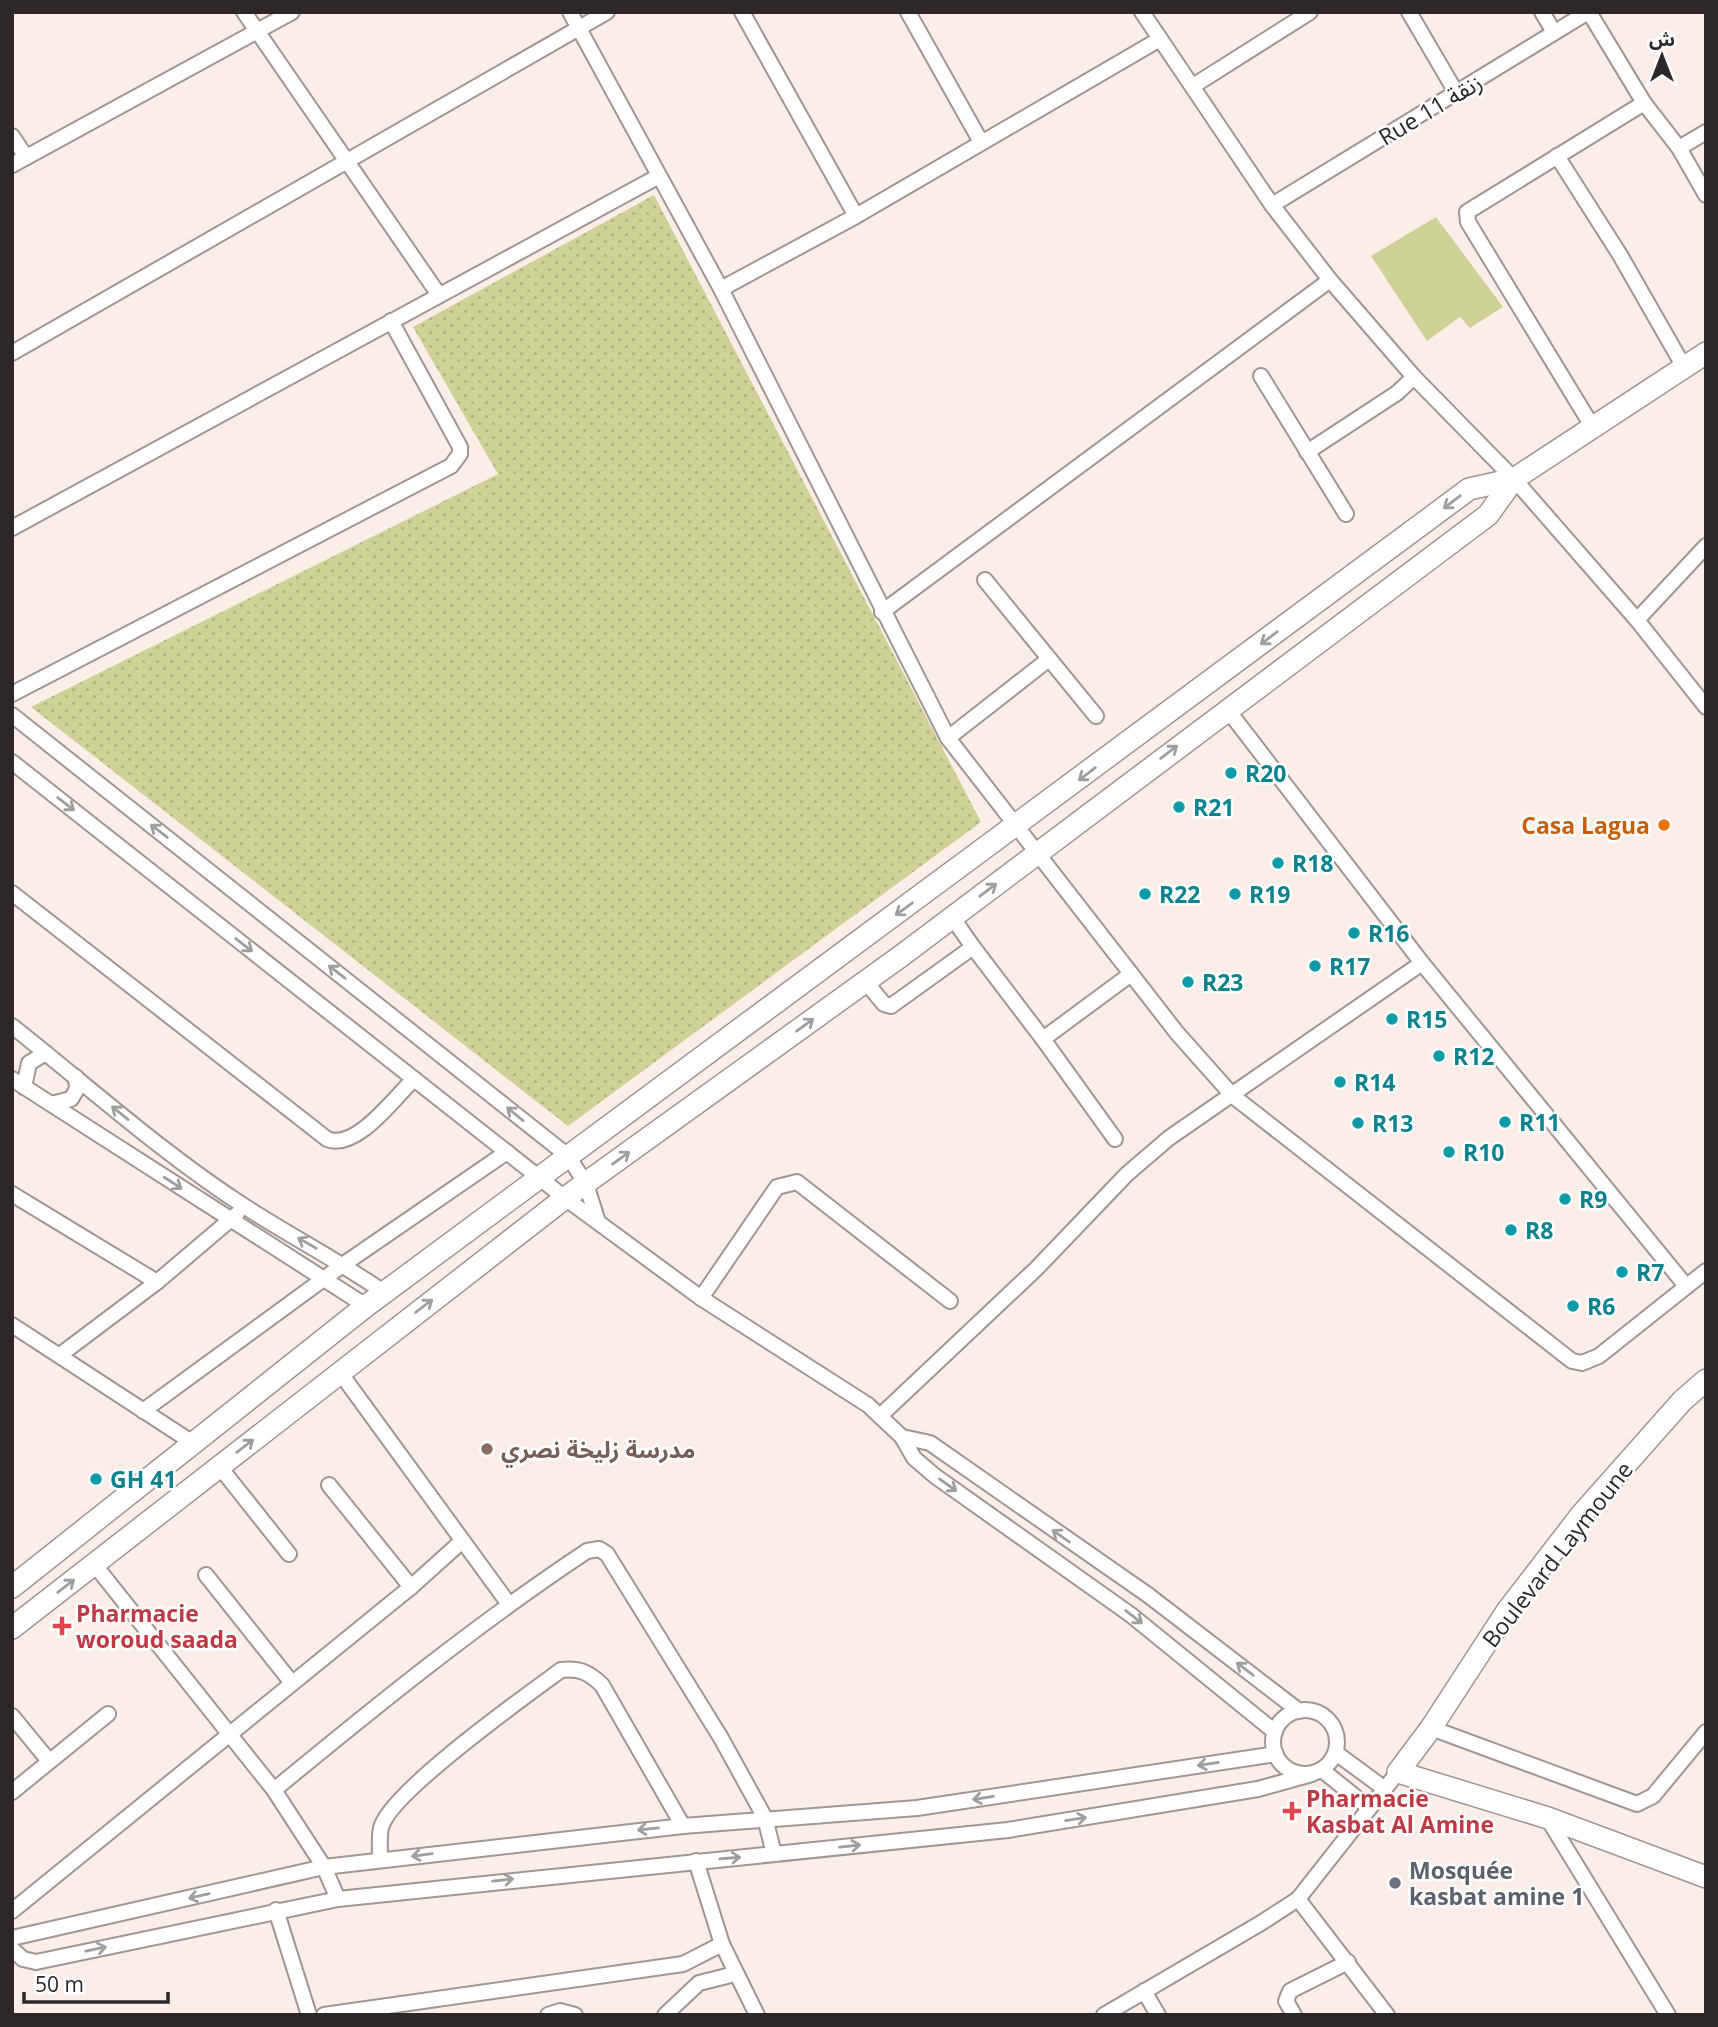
<svg xmlns="http://www.w3.org/2000/svg" width="1718" height="2027" viewBox="0 0 1718 2027" font-family="'Open Sans','Noto Sans Arabic',sans-serif">
	<style>
		.grass { fill: url(#grass-dots) }
		.garden { fill: #ced296 }
		.lines { fill: none; stroke-linecap: round; stroke-linejoin: round }
		.street-casing { stroke: #a19691; stroke-width: 18 }
		.secondary-casing { stroke: #a19691; stroke-width: 24 }
		.street { stroke: #fff; stroke-width: 14 }
		.secondary { stroke: #fff; stroke-width: 21 }
		.oneway { stroke: #a09e9e }
		.culture-dot { fill: #0f9aa8; stroke: #fff; stroke-width: 2.5 }
		.food-dot { fill: #e8710a; stroke: #fff; stroke-width: 2.5 }
		.education-dot { fill: #8d6e63; stroke: #fff; stroke-width: 2.5 }
		.health-dot { fill: #e0444e; stroke: #fff; stroke-width: 2.5 }
		.worship-dot { fill: #6b7280; stroke: #fff; stroke-width: 2.5 }
		.labels { text-anchor: middle; dominant-baseline: central; stroke-width: 5; stroke-linejoin: round; paint-order: stroke }
		.street-label { font-size: 23px; fill: #2d2827; stroke: #fff }
		.culture-label { font-size: 23px; font-weight: bold; fill: #0d838f; stroke: #fff; text-anchor: start }
		.food-label { font-size: 23px; font-weight: bold; fill: #c56008; stroke: #fff; text-anchor: end }
		.education-label { font-size: 23px; font-weight: bold; fill: #785e54; stroke: #fff; text-anchor: start }
		.health-label { font-size: 23px; font-weight: bold; fill: #be3a42; stroke: #fff; text-anchor: start }
		.worship-label { font-size: 23px; font-weight: bold; fill: #5b616d; stroke: #fff; text-anchor: start }
	</style>
	<defs>
		<pattern id="grass-dots" width="8" height="8" patternUnits="userSpaceOnUse" patternTransform="scale(1.75)"><rect width="8" height="8" fill="#ced296"/><path d="M2 2h.1M6 6h.1" fill="none" stroke="#b1b481" stroke-width="1.8" stroke-linecap="round"/></pattern>
	</defs>
	<rect width="100%" height="100%" fill="#fbeee9"/>
	<path class="grass" d="M654,195l327,627 -413,304 -537,-419 467,-233 -85,-147z"/>
	<path class="garden" d="M1436,217l67,90 -33,21 -10,-11 -33,24 -56,-85z"/>
	<g class="lines">
		<defs>
			<g id="street">
				<path d="M244,12l195,283"/>
				<path d="M570,12l151,277 227,449 229,295 56,63 339,265 10,2 17,-7 107,-85"/>
				<path d="M742,12l114,204"/>
				<path d="M908,12l73,130"/>
				<path d="M1142,12l130,193 58,75 84,97 100,102 123,141 69,87"/>
				<path d="M1409,12l48,82"/>
				<path d="M1542,12l12,20"/>
				<path d="M1589,12l55,91 35,45 27,47"/>
				<path d="M1193,86l117,-74"/>
				<path d="M12,136l14,21"/>
				<path d="M1679,148l27,-16"/>
				<path d="M1557,156l63,99 64,112"/>
				<path d="M12,165l280,-153"/>
				<path d="M1272,205l316,-193"/>
				<path d="M721,289l135,-73 304,-177"/>
				<path d="M12,353l595,-341"/>
				<path d="M1261,376l85,138"/>
				<path d="M1592,426l-124,-204 -1,-10 177,-109"/>
				<path d="M1307,452l90,-59 17,-16"/>
				<path d="M12,528l647,-352"/>
				<path d="M985,580l111,136"/>
				<path d="M882,612l448,-332"/>
				<path d="M1637,620l69,-74"/>
				<path d="M12,694l439,-228 9,-12v-7l-69,-126"/>
				<path d="M1227,709l195,254 264,323"/>
				<path d="M12,715l556,441 18,28 12,38"/>
				<path d="M948,738l101,-79"/>
				<path d="M12,762l553,436 136,100 167,107 34,32 12,21 21,18 196,139 144,117"/>
				<path d="M12,893l315,246c29,12 67,-41 87,-60"/>
				<path d="M952,917l21,30"/>
				<path d="M865,981l19,23 7,2 82,-59 70,92 88,-65"/>
				<path d="M12,1026c76,60 150,127 232,180 46,30 95,55 141,87"/>
				<path d="M1043,1039l72,100"/>
				<path d="M12,1079l354,227"/>
				<path d="M24,1087l5,-24 17,-10"/>
				<path d="M51,1104l20,-5 6,-10 -1,-12"/>
				<path d="M12,1194l145,88"/>
				<path d="M701,1298l76,-111 20,-5 153,119"/>
				<path d="M12,1325l181,118"/>
				<path d="M60,1355l97,-73 80,-68"/>
				<path d="M339,1371l169,232"/>
				<path d="M143,1411l201,-147 163,-112"/>
				<path d="M880,1416l156,-147 91,-95 42,-36 253,-175"/>
				<path d="M902,1437l28,6 218,152 151,116"/>
				<path d="M219,1466l70,88"/>
				<path d="M329,1485l82,102"/>
				<path d="M94,1564l180,226 50,77 14,32"/>
				<path d="M206,1575l86,108"/>
				<circle cx="1305" cy="1742" r="32"/>
				<path d="M12,1716l37,45"/>
				<path d="M1431,1728l206,76 16,-8 53,-64"/>
				<path d="M1336,1753l49,36"/>
				<path d="M1322,1770l46,37"/>
				<path d="M274,1790c102,-84 203,-166 313,-239l12,-2 8,5 114,184 44,80 9,36"/>
				<path d="M12,1792l96,-78"/>
				<path d="M1548,1819l120,196"/>
				<path d="M380,1860c0,-10 -1,-23 1,-32 8,-35 146,-133 180,-158 19,-2 27,2 41,15l81,141"/>
				<path d="M696,1861l26,83"/>
				<path d="M1298,1899l89,116"/>
				<path d="M276,1910l33,105"/>
				<path d="M12,1911l399,-324 50,-45"/>
				<path d="M12,1938l312,-71 359,-41 234,-18 359,-54"/>
				<path d="M12,1949l11,10 13,3 302,-63 670,-69 250,-41 54,-15"/>
				<path d="M1144,1991l14,24"/>
				<path d="M324,2015l359,-51 39,-20 35,71"/>
				<path d="M548,2015l12,-4 15,4"/>
				<path d="M665,2015l34,-32 36,-9"/>
				<path d="M1104,2015l157,-92 37,-24 100,-127"/>
				<path d="M1294,2015l-8,-14 4,-10 58,-29"/>
			</g>
			<g id="secondary">
				<path d="M1706,1380l-24,21 -101,114 -74,96 -76,117 -33,44 150,46 158,59"/>
				<path d="M12,1587l354,-281 1095,-811 8,-6 45,-10"/>
				<path d="M12,1628l553,-430 336,-242 587,-441 26,-36 192,-126"/>
			</g>
		</defs>
		<use href="#street" class="street-casing"/>
		<use href="#secondary" class="secondary-casing"/>
		<use href="#street" class="street"/>
		<use href="#secondary" class="secondary"/>
	</g>
	<defs><path id="oneway-shaft" d="M-6 0H5M1.5-3L5.5 0L1.5 3" fill="none" stroke-width="1.6" stroke-linecap="round" stroke-linejoin="round" transform="scale(1.75)"/></defs>
	<g class="oneway">
		<use href="#oneway-shaft" transform="translate(1452 502) rotate(143)"/>
		<use href="#oneway-shaft" transform="translate(1269 638) rotate(143)"/>
		<use href="#oneway-shaft" transform="translate(1169 752) rotate(-37)"/>
		<use href="#oneway-shaft" transform="translate(1087 774) rotate(143)"/>
		<use href="#oneway-shaft" transform="translate(66 804) rotate(38)"/>
		<use href="#oneway-shaft" transform="translate(159 831) rotate(-142)"/>
		<use href="#oneway-shaft" transform="translate(988 890) rotate(-37)"/>
		<use href="#oneway-shaft" transform="translate(904 909) rotate(144)"/>
		<use href="#oneway-shaft" transform="translate(244 945) rotate(38)"/>
		<use href="#oneway-shaft" transform="translate(337 972) rotate(-142)"/>
		<use href="#oneway-shaft" transform="translate(805 1025) rotate(-36)"/>
		<use href="#oneway-shaft" transform="translate(120 1113) rotate(-141)"/>
		<use href="#oneway-shaft" transform="translate(515 1114) rotate(-141)"/>
		<use href="#oneway-shaft" transform="translate(621 1158) rotate(-36)"/>
		<use href="#oneway-shaft" transform="translate(173 1183) rotate(33)"/>
		<use href="#oneway-shaft" transform="translate(307 1243) rotate(-150)"/>
		<use href="#oneway-shaft" transform="translate(424 1306) rotate(-37)"/>
		<use href="#oneway-shaft" transform="translate(245 1446) rotate(-38)"/>
		<use href="#oneway-shaft" transform="translate(948 1485) rotate(35)"/>
		<use href="#oneway-shaft" transform="translate(1061 1536) rotate(-145)"/>
		<use href="#oneway-shaft" transform="translate(66 1586) rotate(-38)"/>
		<use href="#oneway-shaft" transform="translate(1134 1617) rotate(38)"/>
		<use href="#oneway-shaft" transform="translate(1245 1669) rotate(-143)"/>
		<use href="#oneway-shaft" transform="translate(1208 1764) rotate(171)"/>
		<use href="#oneway-shaft" transform="translate(983 1798) rotate(171)"/>
		<use href="#oneway-shaft" transform="translate(1076 1819) rotate(-9)"/>
		<use href="#oneway-shaft" transform="translate(648 1829) rotate(174)"/>
		<use href="#oneway-shaft" transform="translate(850 1846) rotate(-6)"/>
		<use href="#oneway-shaft" transform="translate(422 1855) rotate(173)"/>
		<use href="#oneway-shaft" transform="translate(730 1858) rotate(-5)"/>
		<use href="#oneway-shaft" transform="translate(503 1880) rotate(-6)"/>
		<use href="#oneway-shaft" transform="translate(199 1896) rotate(167)"/>
		<use href="#oneway-shaft" transform="translate(96 1949) rotate(-12)"/>
	</g>
	<g class="culture-dot">
		<circle cx="1231" cy="773" r="7"/>
		<circle cx="1179" cy="807" r="7"/>
		<circle cx="1278" cy="863" r="7"/>
		<circle cx="1145" cy="894" r="7"/>
		<circle cx="1235" cy="894" r="7"/>
		<circle cx="1354" cy="933" r="7"/>
		<circle cx="1315" cy="966" r="7"/>
		<circle cx="1188" cy="982" r="7"/>
		<circle cx="1392" cy="1019" r="7"/>
		<circle cx="1439" cy="1056" r="7"/>
		<circle cx="1340" cy="1082" r="7"/>
		<circle cx="1505" cy="1122" r="7"/>
		<circle cx="1358" cy="1123" r="7"/>
		<circle cx="1449" cy="1152" r="7"/>
		<circle cx="1565" cy="1199" r="7"/>
		<circle cx="1511" cy="1230" r="7"/>
		<circle cx="1622" cy="1272" r="7"/>
		<circle cx="1573" cy="1306" r="7"/>
		<circle cx="96" cy="1479" r="7"/>
	</g>
	<circle class="food-dot" cx="1664" cy="825" r="7"/>
	<circle class="education-dot" cx="487" cy="1449" r="7"/>
	<g class="health-dot">
		<path d="M58.5 1615.5h7v7h7v7h-7v7h-7v-7h-7v-7h7z"/>
		<path d="M1288.5 1800.5h7v7h7v7h-7v7h-7v-7h-7v-7h7z"/>
	</g>
	<circle class="worship-dot" cx="1395" cy="1883" r="7"/>
	<g class="labels">
		<g class="street-label">
			<text transform="translate(1430 109) rotate(-31)">Rue 11 زنقة</text>
			<text transform="translate(1557 1554) rotate(-52)">Boulevard Laymoune</text>
		</g>
		<g class="culture-label">
			<text x="1245" y="773">R20</text>
			<text x="1193" y="807">R21</text>
			<text x="1292" y="863">R18</text>
			<text x="1159" y="894">R22</text>
			<text x="1249" y="894">R19</text>
			<text x="1368" y="933">R16</text>
			<text x="1329" y="966">R17</text>
			<text x="1202" y="982">R23</text>
			<text x="1406" y="1019">R15</text>
			<text x="1453" y="1056">R12</text>
			<text x="1354" y="1082">R14</text>
			<text x="1519" y="1122">R11</text>
			<text x="1372" y="1123">R13</text>
			<text x="1463" y="1152">R10</text>
			<text x="1579" y="1199">R9</text>
			<text x="1525" y="1230">R8</text>
			<text x="1636" y="1272">R7</text>
			<text x="1587" y="1306">R6</text>
			<text x="110" y="1479">GH 41</text>
		</g>
		<g class="food-label">
			<text x="1650" y="825">Casa Lagua</text>
		</g>
		<g class="education-label">
			<text x="501" y="1449">مدرسة زليخة نصري</text>
		</g>
		<g class="health-label">
			<text x="76" y="1613">Pharmacie<tspan x="76" dy="26">woroud saada</tspan></text>
			<text x="1306" y="1798">Pharmacie<tspan x="1306" dy="26">Kasbat Al Amine</tspan></text>
		</g>
		<g class="worship-label">
			<text x="1409" y="1870">Mosquée<tspan x="1409" dy="26">kasbat amine 1</tspan></text>
		</g>
	</g>
	<rect width="1718" height="2027" fill="none" stroke="#2d2827" stroke-width="28"/>
	<g transform="translate(1662 56)" stroke="#ffffff" stroke-width="5" paint-order="stroke">
	<path d="M0-5L12 26L0 18L-12 26Z" fill="#2d2827"/>
	<text y="-10" font-size="19" font-weight="bold" text-anchor="middle" fill="#2d2827">ش</text>
	</g>
	<path d="M24 1992v10h144v-10" fill="none" stroke="#2d2827" stroke-width="3.5"/>
	<text x="35" y="1992" font-size="21" fill="#2d2827" stroke="#ffffff" stroke-width="5" paint-order="stroke">50 m</text>
</svg>
